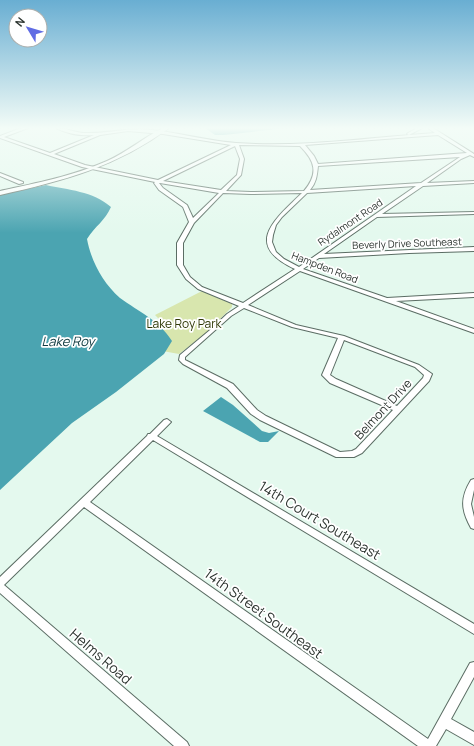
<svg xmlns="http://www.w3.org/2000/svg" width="474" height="746" viewBox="0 0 474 746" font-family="Manrope,sans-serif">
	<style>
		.green { fill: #d8e6ae }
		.water { fill: #4ba4b1 }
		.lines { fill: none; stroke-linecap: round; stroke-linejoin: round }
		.minor-casing { stroke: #5b6d64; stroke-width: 2 }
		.major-casing { stroke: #5b6d64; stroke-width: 2 }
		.minor { fill: #fff; fill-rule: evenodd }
		.major { fill: #fff; fill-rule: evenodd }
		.labels { text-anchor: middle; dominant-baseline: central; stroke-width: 3.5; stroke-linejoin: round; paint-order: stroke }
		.far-street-label { font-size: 10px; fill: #2d3530; stroke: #fff }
		.park-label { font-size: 12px; fill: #303907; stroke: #fff }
		.street-label { font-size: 12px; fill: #2d3530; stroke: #fff }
		.water-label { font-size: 13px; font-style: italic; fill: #113b41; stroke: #fff }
		.near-street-label { font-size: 14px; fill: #2d3530; stroke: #fff }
	</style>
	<rect width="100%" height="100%" fill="#e4f9ee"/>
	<path class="green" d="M202,291l30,13v3l-27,27 -26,20 -22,-4c5,-15 11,-23 -2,-35z"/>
	<g class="water">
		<path d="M205,128h81l-62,7h-9z"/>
		<path d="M46,185c22,5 47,6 65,22 -6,14 -16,19 -24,32 4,22 16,44 33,59 19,14 39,22 52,43l-8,13 -48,38 -44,31 -72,67v-295z"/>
		<path d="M221,397l12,8 29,26 7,2 10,-2 -11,11h-8l-57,-31z"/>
	</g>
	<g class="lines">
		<defs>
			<g id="minor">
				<path d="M21,128h7l-24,9 46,16 44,-18c-13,1 -26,-1 -38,-7 11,0 21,6 33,5 21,0 42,-6 63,-3 29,3 56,11 84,13 58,4 116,-3 173,-8l-2,-1 1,-1 9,-5h5l-13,7 26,-2 -7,-5h5l41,26v3l-4,-2 -9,4 -34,24 47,-2v2l-51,3 -41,28 92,-2v2l-97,3 -53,37 150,-7v4l-65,2 -90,5 -16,11 84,29 87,-5v4l-78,4 78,28v4l-174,-62 -52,34 48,20 48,11 75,29 13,9 -3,7 -67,72 -8,4h-18l-76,-37 -9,-6 -24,-26 -44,-24 -4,-4 1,-5 30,-25 17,-16 12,-8 -41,-17 -12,-10 -9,-14v-22l12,-21 -6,-15 -24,-17 -5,-7 1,-1 -73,-15 -82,-29v-2zM128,131l35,3 68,11 -73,35 -73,-15 -31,-11 46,-19zM438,135l29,18 -149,11 -4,-8 -9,-11zM239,145l61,1c15,15 19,27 4,45l-53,1 -25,-1 15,-16 3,-16zM235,146l5,13 -3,16 -16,15 -58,-9zM460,157l-39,26 -111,7c6,-7 7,-14 8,-24zM159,183h1l59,10 -26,25 -6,-13 -24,-17zM416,186l-117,81 -15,-8 -8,-7 -4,-10 1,-7 3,-10 6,-8 25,-24zM223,193l28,1 51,-1c-28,27 -59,52 -7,76l-52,34 -41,-16 -12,-10 -7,-12v-22l11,-20zM244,308l48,19 46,11 -16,37 8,8 63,27 -37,39 -4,2 -12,1 -74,-36 -9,-6 -24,-26 -48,-24v-3l46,-41zM344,340l71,27 9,8 -1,3 -26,28 -61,-27 -6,-4z"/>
				<path d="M0,173l23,9v1l-4,1 -19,-8z"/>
				<path d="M167,419l4,3 -14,14 317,188v10l-321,-194 -63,62 338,237 42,-76 4,-1v15l-23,42 23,13v13l-28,-16 -10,17h-18l-334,-239 -80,78 183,157 2,4h-15l-174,-153v-16l147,-141 1,-2h2l14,-14z"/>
				<path d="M474,479v11l-3,14 3,13v12l-3,-1c-10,-18 -11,-30 0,-48z"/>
			</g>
			<path id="major" d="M163,128h6c-53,39 -106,53 -169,67v-4c36,-8 73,-15 107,-30 20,-9 36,-23 56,-33z"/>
		</defs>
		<use href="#minor" class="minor-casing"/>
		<use href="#major" class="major-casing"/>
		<use href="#minor" class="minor"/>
		<use href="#major" class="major"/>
	</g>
	<linearGradient id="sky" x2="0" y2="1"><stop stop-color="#69aed2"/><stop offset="0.55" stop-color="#f3fcf7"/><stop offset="1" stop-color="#f3fcf7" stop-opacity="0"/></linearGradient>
	<rect width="474" height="233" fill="url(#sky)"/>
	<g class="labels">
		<g class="far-street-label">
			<text transform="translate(350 222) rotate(-34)">Rydalmont Road</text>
			<text transform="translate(407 243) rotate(-2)">Beverly Drive Southeast</text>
			<text transform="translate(325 267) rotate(21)">Hampden Road</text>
		</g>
		<g class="park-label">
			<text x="184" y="323">Lake Roy Park</text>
		</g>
		<g class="street-label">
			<text transform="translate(383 409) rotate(-47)">Belmont Drive</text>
		</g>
		<g class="water-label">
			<text x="68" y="341">Lake Roy</text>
		</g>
		<g class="near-street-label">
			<text transform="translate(320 520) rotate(31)">14th Court Southeast</text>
			<text transform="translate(264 613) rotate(36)">14th Street Southeast</text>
			<text transform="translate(101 656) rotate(41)">Helms Road</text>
		</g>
	</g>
	<g transform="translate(28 28) rotate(308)"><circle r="19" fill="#ffffff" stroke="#abaeac"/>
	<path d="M0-3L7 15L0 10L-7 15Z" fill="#606ce4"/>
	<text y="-6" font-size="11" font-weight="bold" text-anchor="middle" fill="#2d3530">N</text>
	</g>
</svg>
